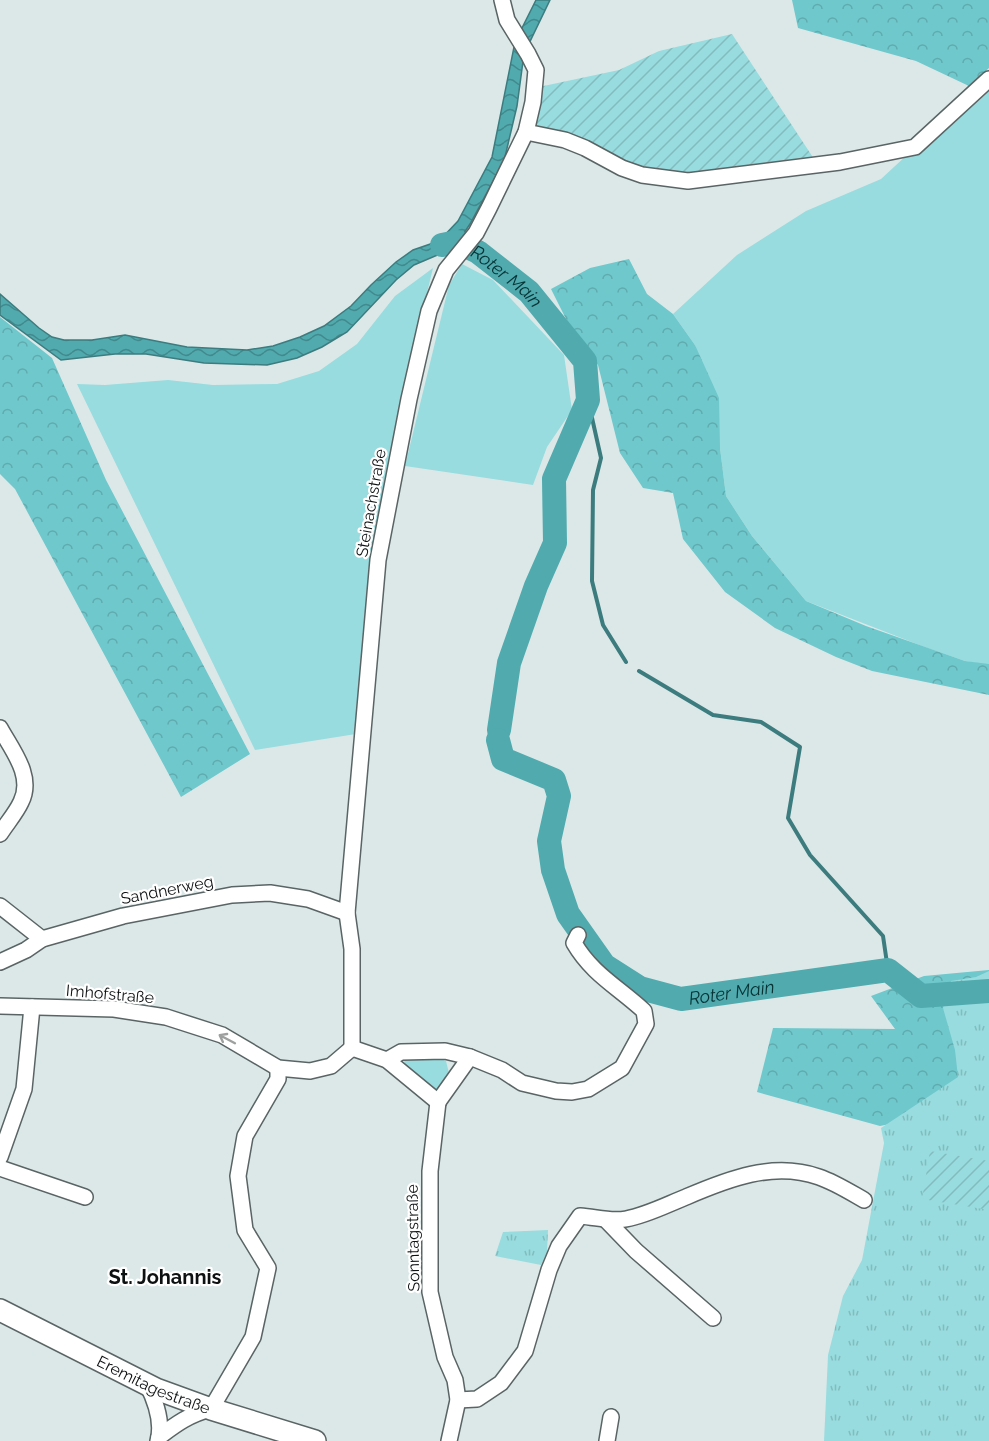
<svg xmlns="http://www.w3.org/2000/svg" width="989" height="1441" viewBox="0 0 989 1441" font-family="Raleway,sans-serif">
	<style>
		.grass { fill: #98dcdf }
		.forest { fill: url(#forest-crowns) }
		.park { fill: url(#park-tufts) }
		.garden { fill: url(#garden-furrows) }
		.water { fill: url(#water-waves); stroke: #3c7c7f; stroke-width: 1.5 }
		.lines { fill: none; stroke-linecap: round; stroke-linejoin: round }
		.stream { stroke: #3c7c7f; stroke-width: 4 }
		.river { stroke: #50aaae; stroke-width: 24 }
		.street-casing { stroke: #5a6464; stroke-width: 18 }
		.secondary-casing { stroke: #5a6464; stroke-width: 24 }
		.street { stroke: #fff; stroke-width: 15 }
		.secondary { stroke: #fff; stroke-width: 21 }
		.oneway { stroke: #9ea0a0 }
		.labels { text-anchor: middle; dominant-baseline: central; stroke-width: 4.5; stroke-linejoin: round; paint-order: stroke }
		.street-label { font-size: 16px; fill: #0d1112; stroke: #fff }
		.water-label { font-size: 18px; font-style: italic; fill: #053335; stroke: #fff }
		.quarter-label { font-size: 20px; font-weight: bold; fill: #0d1112; stroke: #fff }
	</style>
	<defs>
		<pattern id="forest-crowns" width="20" height="18" patternUnits="userSpaceOnUse" patternTransform="scale(1.5)"><rect width="20" height="18" fill="#6fc8cc"/><path d="M2 6a3 3 0 1 1 6 0M12 15a3 3 0 1 1 6 0" fill="none" stroke="#5fabae"/></pattern>
		<pattern id="park-tufts" width="24" height="20" patternUnits="userSpaceOnUse" patternTransform="scale(1.5)"><rect width="24" height="20" fill="#98dcdf"/><path d="M3 7l-1-3M5 7V3M7 7l1-3M15 17l-1-3M17 17v-4M19 17l1-3" fill="none" stroke="#82bcbe"/></pattern>
		<pattern id="garden-furrows" width="10" height="10" patternUnits="userSpaceOnUse" patternTransform="scale(1.5)"><rect width="10" height="10" fill="#98dcdf"/><path d="M-1 1l2-2M0 10L10 0M9 11l2-2" fill="none" stroke="#82bcbe"/></pattern>
		<pattern id="water-waves" width="16" height="10" patternUnits="userSpaceOnUse" patternTransform="scale(1.5)"><rect width="16" height="10" fill="#50aaae"/><path d="M0 5q4-4 8 0t8 0" fill="none" stroke="#41898c"/></pattern>
	</defs>
	<rect width="100%" height="100%" fill="#dce8e8"/>
	<g class="grass">
		<path d="M989,79v585l-2,1 -22,-4 -43,-15 -116,-45 -54,-65 -26,-40 -6,-48 -25,-103 -22,-31 64,-59 69,-44 75,-32z"/>
		<path d="M462,264l31,16 71,75 8,55 -25,37 -14,38 -128,-19 44,-181z"/>
		<path d="M433,268l-22,91 -55,375 -101,16 -178,-366 28,1 63,-5 45,5 64,-1 42,-13 38,-27 38,-48z"/>
		<path d="M431,1055l15,6 3,12 -7,16h-9l-29,-23 1,-10z"/>
	</g>
	<g class="forest">
		<path d="M792,0h197v68l-20,18 -53,-25 -118,-33z"/>
		<path d="M629,259l18,35 26,20 22,31 24,53 1,50 6,48 26,40 54,65 60,25 99,35 24,3v31l-117,-24 -36,-14 -61,-29 -50,-36 -42,-53 -10,-46 -30,-5 -23,-35 -22,-88 -29,-40 -18,-36 39,-21z"/>
		<path d="M0,317l52,41 54,122 144,274 -69,43 -166,-308 -15,-15z"/>
		<path d="M989,970v101l-69,47 -40,8 -123,-34 16,-64 122,1 -24,-33 53,-20z"/>
	</g>
	<g class="park">
		<path d="M989,971v470h-165l4,-86 15,-59 19,-36 22,-117 -3,-15 77,-51 -3,-27 -12,-42 8,-27 25,-4z"/>
		<path d="M548,1230l-1,22 -6,13 -46,-9 8,-24z"/>
	</g>
	<g class="garden">
		<path d="M732,34l86,131 -130,16 -162,-49 8,-44 85,-18 40,-19z"/>
		<path d="M930,1151l59,10v49l-67,-11z"/>
	</g>
	<path class="water" d="M536,0h14l-26,54 -7,52 -13,55 -34,63 -16,24 -40,17 -18,15 -49,52 -25,15 -25,11 -30,7 -63,-2 -58,-9h-31l-54,6 -61,-45v-21l39,34 13,9 12,3h28l33,-5 62,12 60,3 26,-4 27,-9 24,-11 27,-20 20,-21 25,-23 17,-12 26,-9 19,-20 34,-64 23,-115z"/>
	<g class="lines">
		<g class="stream">
			<path d="M588,400l13,58 -8,32 -1,91 11,44 23,37"/>
			<path d="M639,671l74,44 48,7 39,25 -12,71 22,37 73,81 5,34"/>
		</g>
		<g class="river">
			<path id="s1" d="M442,245l15,-3 21,10 51,40 56,69 3,39 -34,79 1,64 -19,43 -27,77 -10,67"/>
			<path id="s2" d="M498,740l5,19 51,21 5,16 -10,45 4,29 15,44 36,51 36,23 41,11 207,-29 33,26 68,-5"/>
		</g>
		<defs>
			<g id="street">
				<path d="M526,132l39,8 20,8 37,20 20,7 46,6 152,-19 75,-15 74,-68"/>
				<path d="M0,728c12,22 34,48 21,74 -5,11 -14,21 -21,32"/>
				<path d="M0,906l42,33"/>
				<path d="M0,962l26,-12 16,-11 81,-23 109,-21 38,-2 38,6 39,14"/>
				<path d="M0,1006l114,3 52,8 56,18 56,33 32,3 21,-5 21,-18"/>
				<path d="M352,1048v-99l-5,-36 31,-353 31,-161 20,-88 17,-41 30,-37 13,-25 37,-76 7,-30 3,-32 -8,-16 -21,-34 -5,-20"/>
				<path d="M352,1048l35,12 51,42"/>
				<path d="M387,1060l14,-8 44,-1 25,6 32,13 20,13 34,8 16,1 16,-3 34,-21 24,-44 -2,-13c-26,-24 -52,-37 -70,-68l4,-8"/>
				<path d="M438,1102l-8,69v121l15,65 10,23 3,20 -9,41"/>
				<path d="M438,1102l32,-45"/>
				<path d="M0,1157l24,-68 8,-82"/>
				<path d="M0,1168l85,29"/>
				<path d="M607,1221l29,30 77,67"/>
				<path d="M147,1384c8,16 16,39 11,57"/>
				<path d="M458,1400l19,-1 24,-16 24,-32 24,-81 10,-24 21,-30c16,1 30,6 46,3 21,-4 40,-14 60,-22 42,-18 87,-36 133,-20 15,5 31,15 45,23"/>
				<path d="M159,1437c17,-13 31,-23 52,-28l42,-72 15,-69 -23,-38 -7,-54 7,-40 33,-57v-11"/>
				<path d="M607,1441l4,-24"/>
			</g>
			<g id="secondary">
				<path id="s3" d="M0,1310l156,79 55,20 104,32"/>
			</g>
		</defs>
		<use href="#street" class="street-casing"/>
		<use href="#secondary" class="secondary-casing"/>
		<use href="#street" class="street"/>
		<use href="#secondary" class="secondary"/>
	</g>
	<defs><path id="oneway-shaft" d="M-6 0H5M1.5-3L5.5 0L1.5 3" fill="none" stroke-width="1.6" stroke-linecap="round" stroke-linejoin="round" transform="scale(1.5)"/></defs>
	<use class="oneway" href="#oneway-shaft" transform="translate(227 1039) rotate(-152)"/>
	<g class="labels">
		<g class="street-label">
			<text transform="translate(371 503) rotate(-80)">Steinachstraße</text>
			<text transform="translate(167 890) rotate(-11)">Sandnerweg</text>
			<text transform="translate(110 994) rotate(5)">Imhofstraße</text>
			<text transform="translate(413 1238) rotate(-91)">Sonntagstraße</text>
			<text stroke="none"><textPath href="#s3" startOffset="171">Eremitagestraße</textPath></text>
		</g>
		<g class="water-label">
			<text stroke="none"><textPath href="#s1" startOffset="76">Roter Main</textPath></text>
			<text stroke="none"><textPath href="#s2" startOffset="412">Roter Main</textPath></text>
		</g>
		<g class="quarter-label">
			<text x="165" y="1277">St. Johannis</text>
		</g>
	</g>
</svg>
